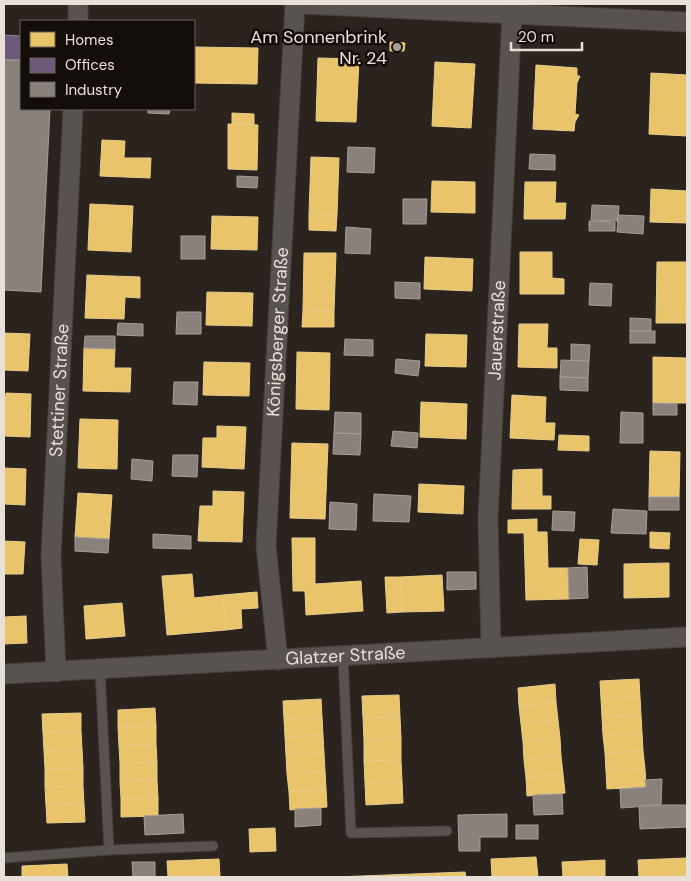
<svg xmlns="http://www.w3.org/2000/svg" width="691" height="881" viewBox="0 0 691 881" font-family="'DM Sans',sans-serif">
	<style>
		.homes { fill: #e9c46a; stroke: #e8cc8b }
		.offices { fill: #6d597a; stroke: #928196 }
		.industry { fill: #8a817c; stroke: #a69d98 }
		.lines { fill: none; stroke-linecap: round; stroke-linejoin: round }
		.service-casing { stroke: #45403a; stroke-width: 11 }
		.minor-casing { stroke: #45403a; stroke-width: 21 }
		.service { stroke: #58534e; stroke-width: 9 }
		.minor { stroke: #58534e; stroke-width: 19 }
		.poi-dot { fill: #a59e97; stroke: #140e0a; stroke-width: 2 }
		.labels { text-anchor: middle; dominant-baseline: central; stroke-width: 5; stroke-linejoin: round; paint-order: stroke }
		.poi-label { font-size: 18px; fill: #e7dfd8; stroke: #140e0a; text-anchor: end }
		.street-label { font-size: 18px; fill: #e7dfd8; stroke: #140e0a }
	</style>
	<rect width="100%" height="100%" fill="#2b241e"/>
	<g class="homes">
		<path d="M390,42l15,1 -1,8h-14z"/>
		<path d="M194,47l64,1 -1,36 -63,-1z"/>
		<path d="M318,58l41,1 -3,63 -40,-1z"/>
		<path d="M435,62l40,2 -4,64 -39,-2z"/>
		<path d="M536,65l41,3v8h3l-3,7 -2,31 4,1 -4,7 -1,9 -41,-2z"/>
		<path d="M651,73l36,2v61l-38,-2z"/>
		<path d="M232,113l22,1v11h-22z"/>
		<path d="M228,124l30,1 -1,45 -29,-1z"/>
		<path d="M102,140l23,1 -1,17h27l-1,20 -50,-2z"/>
		<path d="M311,157l28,1 -2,57 -28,-1z"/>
		<path d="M432,181l43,1v31l-44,-1z"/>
		<path d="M525,182h31l-1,21h11l-1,16h-41z"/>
		<path d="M651,189l36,2v32l-37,-1z"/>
		<path d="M90,204l43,2 -2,46 -43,-2z"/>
		<path d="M309,214l28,1 -1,16 -27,-1z"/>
		<path d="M212,216l46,1 -1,33 -46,-1z"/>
		<path d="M520,252h32v26l12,1v15h-44z"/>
		<path d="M304,253h32l-2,59 -31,-2z"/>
		<path d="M425,257l48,2 -1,32 -48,-2z"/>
		<path d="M657,262h30l-1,61h-30z"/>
		<path d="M87,275l53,2v21l-15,-1 -1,22 -39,-1z"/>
		<path d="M207,292l46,1 -1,33 -46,-1z"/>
		<path d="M303,310l31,2v15h-32z"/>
		<path d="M519,324h29l-1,24h10v20l-39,-1z"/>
		<path d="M4,333l26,1 -2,37 -24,-1z"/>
		<path d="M426,334l41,1 -1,32 -41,-1z"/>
		<path d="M84,348l31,1 -1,19h17l-1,24 -47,-1z"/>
		<path d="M297,352l33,1 -1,57 -33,-1z"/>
		<path d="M653,357l33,1v45h-33z"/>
		<path d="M204,362l46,1 -1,33 -46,-1z"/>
		<path d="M6,393l25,1 -1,43 -26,-1v-34h1z"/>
		<path d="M512,395l34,2 -1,26h10l-1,17 -44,-2z"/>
		<path d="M421,402l46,2 -1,35 -46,-2z"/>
		<path d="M80,419l38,1 -1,49 -39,-1z"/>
		<path d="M217,426l29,1 -2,42 -42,-2 1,-29h14z"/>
		<path d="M559,435l30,1v15l-31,-1z"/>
		<path d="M292,443l36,1 -3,75 -35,-1z"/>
		<path d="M650,451l30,1 -1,45h-30z"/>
		<path d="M4,468l22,1 -1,36 -21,-1z"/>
		<path d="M542,469v27h9v13h-39l1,-39z"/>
		<path d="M419,484l45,2 -1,28 -45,-2z"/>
		<path d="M213,491l31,1 -2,50 -44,-1 2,-35h13z"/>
		<path d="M78,493l34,2 -3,44 -34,-2z"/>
		<path d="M537,519v13h10l1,36h20l1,31 -43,1 -2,-67h-16v-13z"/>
		<path d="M650,532l20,1 -1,16 -19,-1z"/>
		<path d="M292,538h23v46l46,-3 2,30 -57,4 -1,-24h-12z"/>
		<path d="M580,539l19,1 -2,25 -19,-1z"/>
		<path d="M4,541l21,1 -2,32h-19z"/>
		<path d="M669,563v34l-45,1v-34z"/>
		<path d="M192,574l2,24 29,-3 3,35 -59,5 -5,-59z"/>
		<path d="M442,575l2,36 -42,1 -2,-35z"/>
		<path d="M385,577h15l2,35 -15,1z"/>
		<path d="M257,592l1,16 -17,1 1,19 -16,2 -3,-35z"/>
		<path d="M122,603l3,33 -39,3 -2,-33z"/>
		<path d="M26,616l1,27 -23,1v-27z"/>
		<path d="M639,679l1,18 -39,2 -1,-18z"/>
		<path d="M555,684l1,18 -37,4 -1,-18z"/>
		<path d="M399,695l1,22 -37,1 -1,-22z"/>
		<path d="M640,697l1,18 -39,2 -1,-18z"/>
		<path d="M321,699l1,18 -38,2 -1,-18z"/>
		<path d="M556,702l2,18 -37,4 -2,-18z"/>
		<path d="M155,708l1,18 -38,1v-17z"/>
		<path d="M81,713v18l-38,2 -1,-19z"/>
		<path d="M641,715l1,18 -39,2 -1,-18z"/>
		<path d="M322,717l1,18 -38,2 -1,-18z"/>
		<path d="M400,717l1,21 -37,2 -1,-22z"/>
		<path d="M558,720l2,18 -37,4 -2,-18z"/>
		<path d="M156,726v18l-37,2 -1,-19z"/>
		<path d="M81,731l1,18 -38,2 -1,-18z"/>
		<path d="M642,733l1,18 -38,2 -2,-18z"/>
		<path d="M323,735l1,18 -38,2 -1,-18z"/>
		<path d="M401,738v22l-37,1v-21z"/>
		<path d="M560,738l1,18 -37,4 -1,-18z"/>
		<path d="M156,744l1,18 -37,1 -1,-17z"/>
		<path d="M82,749l1,19 -38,1 -1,-18z"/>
		<path d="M643,751l2,18 -39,2 -1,-18z"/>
		<path d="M324,753l1,18 -38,3 -1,-19z"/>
		<path d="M561,756l2,18 -37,4 -2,-18z"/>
		<path d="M401,760l1,21 -37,2 -1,-22z"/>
		<path d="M157,762v18l-37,1v-18z"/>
		<path d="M83,768v18l-38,1v-18z"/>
		<path d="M645,769l1,18 -39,2 -1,-18z"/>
		<path d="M325,771l1,18 -37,3 -2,-18z"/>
		<path d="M563,774l2,19 -38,3 -1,-18z"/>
		<path d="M157,780l1,18 -37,1 -1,-18z"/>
		<path d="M402,781l1,22 -37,2 -1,-22z"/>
		<path d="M83,786l1,18 -38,1 -1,-18z"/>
		<path d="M326,789l1,18 -37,3 -1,-18z"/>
		<path d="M158,798v18l-37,1v-18z"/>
		<path d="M84,804l1,18 -38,1 -1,-18z"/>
		<path d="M275,828l1,23 -26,1 -1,-23z"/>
		<path d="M536,857l2,20h-46l-1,-18z"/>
		<path d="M687,858v19h-48l-1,-17z"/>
		<path d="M219,859l1,18h-52l-1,-16z"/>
		<path d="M605,860v17h-42l-1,-15z"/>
		<path d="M67,864l1,13h-46v-11z"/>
		<path d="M465,872l1,5h-131z"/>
	</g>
	<path class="offices" d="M4,35l17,1v24h-17z"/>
	<g class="industry">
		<path d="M4,60h17v49h29l-9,183 -37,-2z"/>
		<path d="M148,109h22l-1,5 -21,-1z"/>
		<path d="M348,147l27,1 -1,25 -27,-1z"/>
		<path d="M530,154l25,1v15l-26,-1z"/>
		<path d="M237,176l21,1 -1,11 -20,-1z"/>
		<path d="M403,199h24l-1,25h-23z"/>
		<path d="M592,205l27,1 -1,15 -27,-1z"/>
		<path d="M618,215l26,1 -1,18 -26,-2z"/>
		<path d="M589,221l26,1v9h-26z"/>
		<path d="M346,227l25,2 -1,25 -25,-1z"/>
		<rect x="181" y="236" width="24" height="23"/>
		<path d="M395,282l25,1v16l-25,-1z"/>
		<path d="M590,283l22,1 -1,22 -22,-1z"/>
		<path d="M177,312h24v22h-25z"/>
		<path d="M630,318l21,1v12h-21z"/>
		<path d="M118,323l25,1v12l-26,-1z"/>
		<rect x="630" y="331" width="25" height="12"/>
		<path d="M85,336h30v13l-31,-1z"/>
		<path d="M345,339l28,1v16l-29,-1z"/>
		<path d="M571,344l19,1 -1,16h-18z"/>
		<path d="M396,359l24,2 -2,15 -23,-3z"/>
		<path d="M561,360l28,1 -1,17 -28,-1z"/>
		<path d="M560,377l28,1v13l-28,-1z"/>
		<path d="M174,382h24l-1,23 -24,-1z"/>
		<path d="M653,403l24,1v11h-24z"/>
		<path d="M335,412l26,1v21l-27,-1z"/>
		<path d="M621,412l22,1v30h-23z"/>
		<path d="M393,431l25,2 -1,15 -26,-2z"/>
		<path d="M334,433l27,1 -1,21 -27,-1z"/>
		<path d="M173,455h25l-1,22 -25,-1z"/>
		<path d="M132,459l21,2 -1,20 -21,-2z"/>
		<path d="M374,494l37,2 -2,26 -36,-1z"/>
		<rect x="649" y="497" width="30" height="13"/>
		<path d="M330,502l27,2 -1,26 -27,-1z"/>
		<path d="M613,509l34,2 -1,23 -35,-1z"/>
		<path d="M553,511l22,1 -1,19 -22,-1z"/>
		<path d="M153,534l38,2v13l-38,-1z"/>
		<path d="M75,537l34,2 -1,14 -33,-2z"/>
		<path d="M587,567l1,31 -19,1 -1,-31z"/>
		<path d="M447,572h29v17l-29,1z"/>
		<path d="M662,779l-1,26 -40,3 -1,-19 26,-2 -1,-7z"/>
		<path d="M562,794l1,20 -29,1 -1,-20z"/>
		<path d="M661,805h26v22l-47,2 -1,-23z"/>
		<path d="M321,808v17l-26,2v-18z"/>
		<path d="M183,814l1,19 -39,2 -1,-19z"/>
		<path d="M507,814v23h-27v14h-21l-1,-36z"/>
		<rect x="516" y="825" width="22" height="14"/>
		<path d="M132,862h23v15h-22z"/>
	</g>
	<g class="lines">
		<defs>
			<g id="service">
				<path d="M343,656l8,177 96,-2"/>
				<path d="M100,669l9,181"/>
				<path d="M4,858l105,-8 104,-4"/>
			</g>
			<g id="minor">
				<path d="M302,4l385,18"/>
				<path d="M78,21v-17"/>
				<path id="s1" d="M491,648l-3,-129 24,-506"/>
				<path id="s2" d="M278,660l-12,-114 29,-542"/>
				<path id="s3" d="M56,672l-5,-116 22,-447"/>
				<path id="s4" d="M4,674l683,-37"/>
			</g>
		</defs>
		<use href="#service" class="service-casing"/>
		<use href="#minor" class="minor-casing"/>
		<use href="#service" class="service"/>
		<use href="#minor" class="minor"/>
	</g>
	<circle class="poi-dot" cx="397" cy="47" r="5"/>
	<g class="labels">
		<g class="poi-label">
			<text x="387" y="37">Am Sonnenbrink<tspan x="387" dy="21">Nr. 24</tspan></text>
		</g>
		<g class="street-label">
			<text stroke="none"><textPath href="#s1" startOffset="318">Jauerstraße</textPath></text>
			<text stroke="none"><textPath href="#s2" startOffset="329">Königsberger Straße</textPath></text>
			<text stroke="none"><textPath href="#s3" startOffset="282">Stettiner Straße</textPath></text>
			<text stroke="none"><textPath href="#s4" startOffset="342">Glatzer Straße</textPath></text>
		</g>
	</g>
	<rect width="691" height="881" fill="none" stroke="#e7dfd8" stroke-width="10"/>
	<rect x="20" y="20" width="175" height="90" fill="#140e0a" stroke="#68625c"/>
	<rect x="30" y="32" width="25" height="15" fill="#e9c46a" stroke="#68625c"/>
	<text x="65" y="45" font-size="15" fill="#e7dfd8">Homes</text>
	<rect x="30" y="58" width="25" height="15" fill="#6d597a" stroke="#68625c"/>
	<text x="65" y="70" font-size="15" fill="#e7dfd8">Offices</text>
	<rect x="30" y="82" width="25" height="15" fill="#8a817c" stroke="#68625c"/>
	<text x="65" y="95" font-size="15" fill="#e7dfd8">Industry</text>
	<path d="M511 42v8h71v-8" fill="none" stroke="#e7dfd8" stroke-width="2.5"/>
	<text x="518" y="42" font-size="15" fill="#e7dfd8" stroke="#140e0a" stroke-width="4" paint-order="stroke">20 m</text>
</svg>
